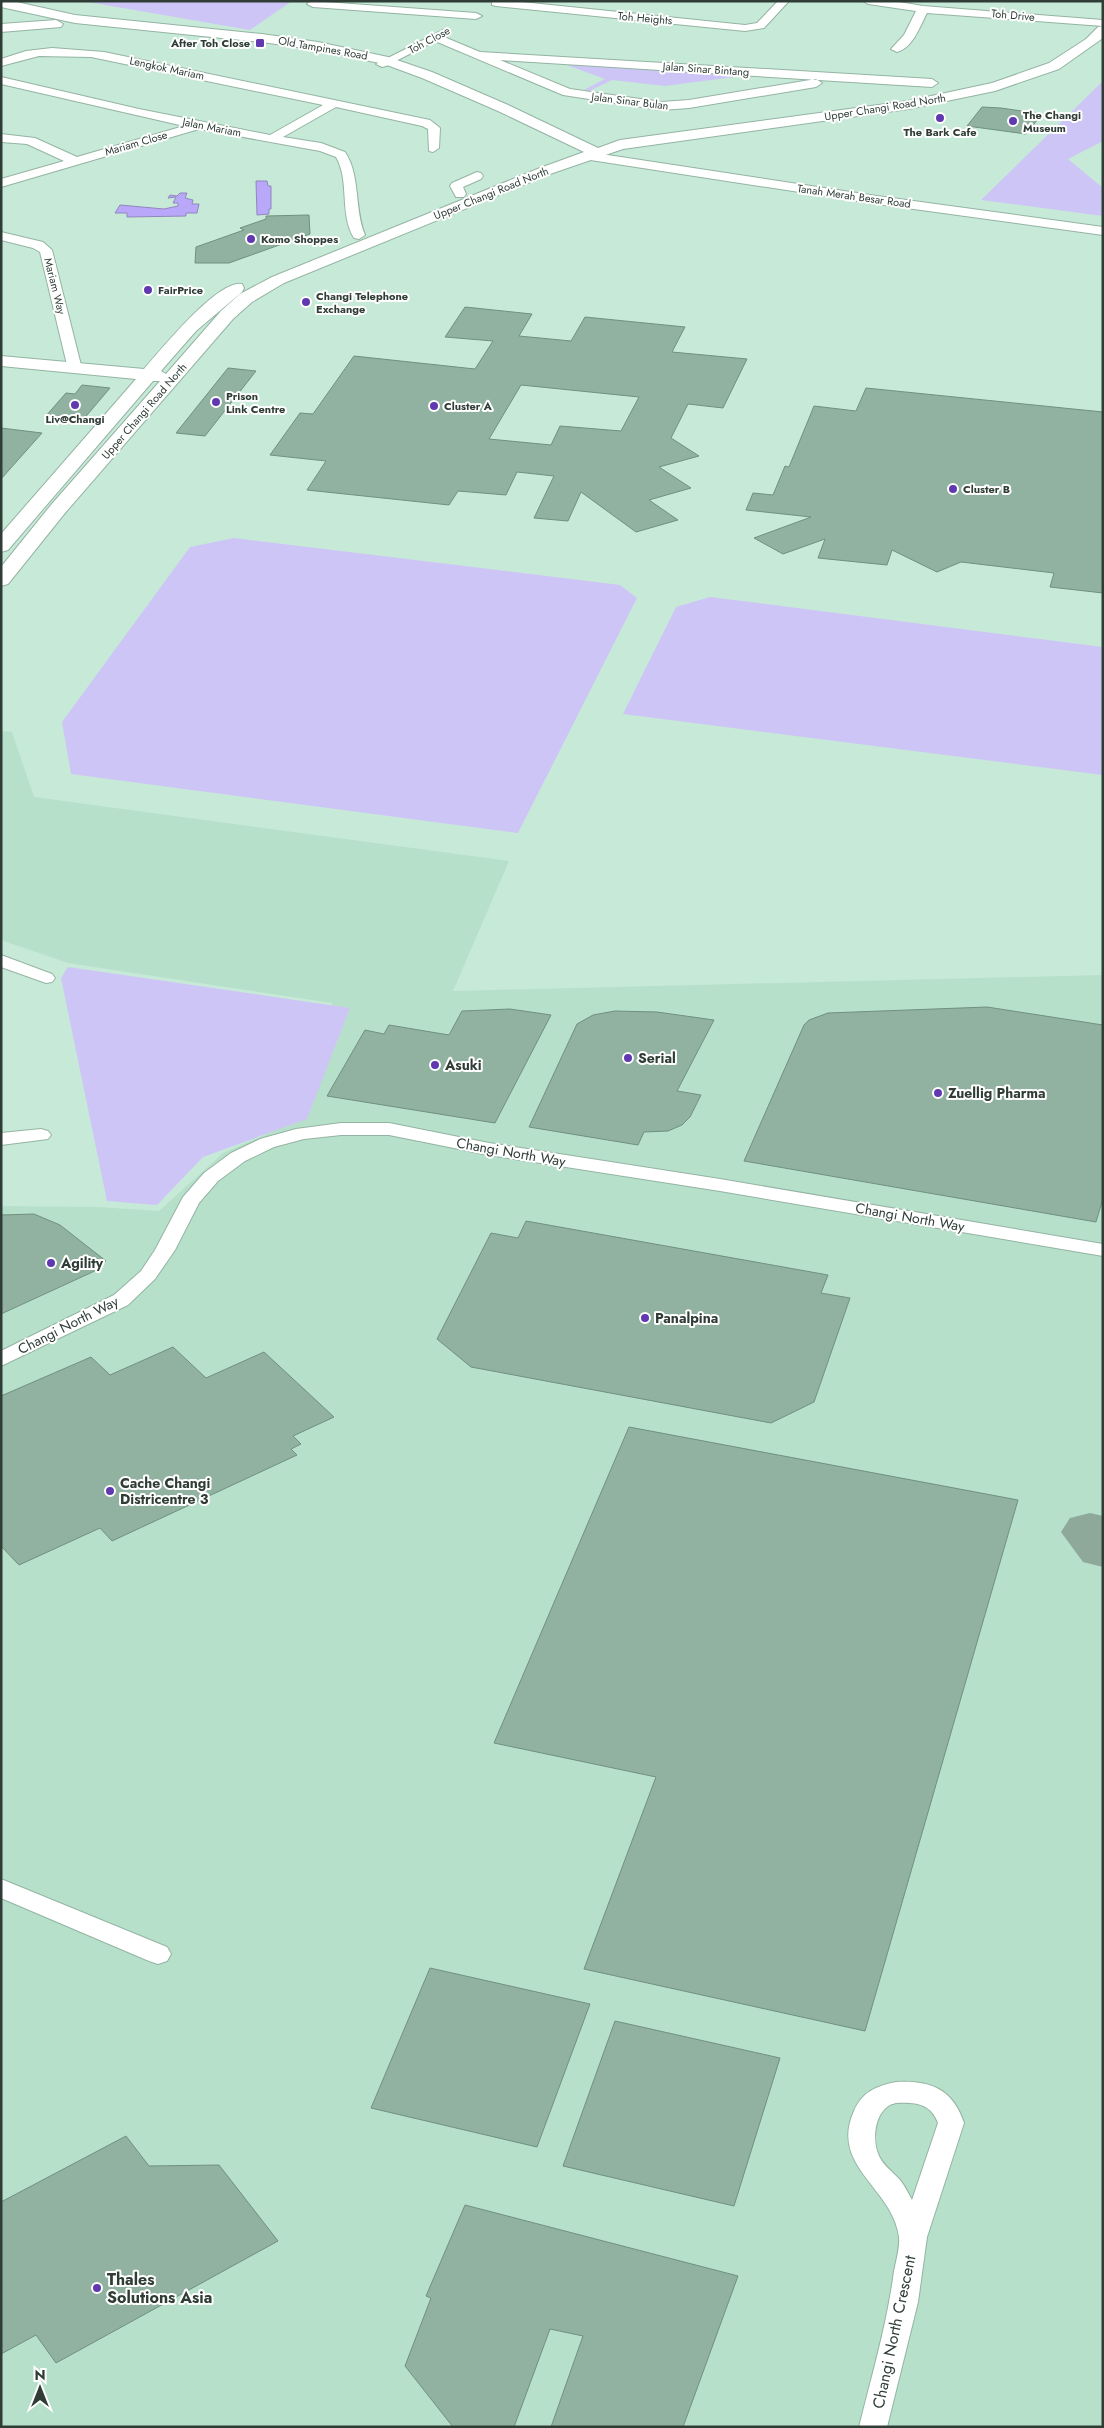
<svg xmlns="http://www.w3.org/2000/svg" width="1104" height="2428" viewBox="0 0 1104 2428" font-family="Jost,sans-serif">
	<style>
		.built { fill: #b6e0ca }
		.green { fill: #cec5f7 }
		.water { fill: #b9a7f9; stroke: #9087be }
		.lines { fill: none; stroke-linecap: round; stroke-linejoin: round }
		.taxiway { fill: #8ea89a; fill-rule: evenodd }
		.building { fill: #91b2a0; stroke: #719080; fill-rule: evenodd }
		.minor-casing { stroke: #94b4a3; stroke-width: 2 }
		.tertiary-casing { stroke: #94b4a3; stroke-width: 2 }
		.minor { fill: #fff; fill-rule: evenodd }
		.tertiary { fill: #fff; fill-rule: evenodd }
		.poi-dot { fill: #6038b0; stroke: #fff; stroke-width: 2 }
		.labels { text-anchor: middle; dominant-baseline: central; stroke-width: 4; stroke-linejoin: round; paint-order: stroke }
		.far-street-label { font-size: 11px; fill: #2f3d36; stroke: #fff }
		.far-poi-label { font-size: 11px; font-weight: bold; fill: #2f3d36; stroke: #fff; text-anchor: start }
		.poi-label { font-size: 14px; font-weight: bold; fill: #2f3d36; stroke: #fff; text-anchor: start }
		.street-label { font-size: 14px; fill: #2f3d36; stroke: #fff }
		.near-poi-label { font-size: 16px; font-weight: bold; fill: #2f3d36; stroke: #fff; text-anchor: start }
		.near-street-label { font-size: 16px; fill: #2f3d36; stroke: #fff }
	</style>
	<rect width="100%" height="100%" fill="#c7e9d7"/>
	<path class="built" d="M1,731l11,1 22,65 475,64 -56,130 650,-16v1452h-1102v-1221l97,1 61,4 64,-58 66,-29 43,-121 -264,-40 -67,-23z"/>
	<g class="green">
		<path d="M82,1h210l-42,29z"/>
		<path d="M564,64l185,11 -84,11 -53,-6 -25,12 -5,-1 23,-12z"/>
		<path d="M1103,81v60l-35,18 35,29v28l-122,-16z"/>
		<path d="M234,538l386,47 17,13 -119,235 -447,-59 -9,-52 128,-175z"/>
		<path d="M710,597l393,50v128l-480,-61 53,-107z"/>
		<path d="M68,967l282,41 -43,111 -104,38 -46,48 -50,-4 -46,-223z"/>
	</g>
	<g class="water">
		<path d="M256,181h11l1,5h3v23h-2v5l-12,1z"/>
		<path d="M180,193h7l-2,5 8,2 -1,4h7l-2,9h-11v3l-59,1v-4h-12l5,-8 44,4 14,-3v-3h-5l3,-6 -8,1 2,-3 7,1z"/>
	</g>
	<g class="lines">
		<path class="taxiway" d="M1090,1513l13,3v51l-20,-5 -22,-30 9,-14z"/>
	</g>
	<g class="building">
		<path d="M982,107l19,1 41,6 -16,20 -59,-8z"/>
		<path d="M309,215l1,19 -81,29h-34l1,-16 48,-17 -4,-2 26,-9v-3z"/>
		<path d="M465,307l67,7 -13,22 52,5 14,-24 100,10 -13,25 75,7 -24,49 -35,-4 -17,34 28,18 -40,11 32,21 -42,12 29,20 -42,12 -55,-40 -13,29 -34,-3 20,-42 -37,-4 -11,23 -48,-4 -9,14 -142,-15 19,-29 -56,-6 30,-42 13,1 41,-58 121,13 18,-28 -48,-4zM521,385l118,12 -18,34 -61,-5 -9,19 -62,-6z"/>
		<path d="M228,368l28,3 -51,65 -29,-3z"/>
		<path d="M82,385l28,3 -28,33 -37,-4 21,-24 9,1z"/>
		<path d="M866,388l237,24v181l-53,-6 4,-14 -93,-11 -24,10 -45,-22 -5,15 -69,-7 7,-19 -42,15 -29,-16 57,-21 -65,-7 7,-17 20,2 12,-29 4,1 25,-61 42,5z"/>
		<path d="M1,428l41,5 -41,46z"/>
		<path d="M987,1007l116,18v173l-7,24 -352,-61 60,-136 5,-5 19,-7z"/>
		<path d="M510,1009l41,6 -56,108 -168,-27 38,-66 19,4 5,-9 60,10 13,-24z"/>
		<path d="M615,1011l42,1 57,8 -37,71 24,4 -11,22 -8,8 -14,6 -24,1 -6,13 -109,-18 48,-103 16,-9z"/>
		<path d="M34,1214l26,11 46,36 -11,5 4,3 -98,45v-99z"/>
		<path d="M526,1221l302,54 -7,18 29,5 -36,104 -43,21 -300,-56 -34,-28 54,-106 27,5z"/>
		<path d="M173,1347l33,31 58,-26 70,65 -41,19 8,8 -10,5 6,6 -185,86 -12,-13 -81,37 -18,-19v-150l90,-39 19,18z"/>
		<path d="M629,1427l389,73 -153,531 -281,-62 72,-192 -162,-34z"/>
		<path d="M430,1968l160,36 -53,143 -166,-39z"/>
		<path d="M615,2021l165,37 -46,148 -171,-40z"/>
		<path d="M126,2136l23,30 70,-1 59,76 -222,122 -20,-28 -35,19v-152z"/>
		<path d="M465,2205l273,71 -55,151h-132l32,-91 -33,-7 -36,98h-61l-48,-61 26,-68 -5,-2z"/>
	</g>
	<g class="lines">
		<defs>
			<g id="minor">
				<path d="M311,1l165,12 6,3 -6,3 -163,-12 -6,-3z"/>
				<path d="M492,1h20l233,24 12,-2 21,-22h11l-25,27 -19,3 -249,-25 -4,-1z"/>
				<path d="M863,1h30l30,5 180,14v6l-176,-13c-7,13 -14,35 -30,39l-6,-3 13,-14 12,-24 -48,-7z"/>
				<path d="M445,29l6,3 -7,5 36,15 452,27 6,4 -6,4 -432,-27 70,29 91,13 28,-2 127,-21 6,4 -6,4 -127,21 -28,2 -98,-15 -128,-54 -49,25 -4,1 -6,-3z"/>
				<path d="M52,48l52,4 326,68 10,8 -1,20 -6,4 -4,-1 -1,-22 -6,-3 -86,-19 -53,30 38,6 24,9c16,24 9,57 20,83l-6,4 -5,-1c-15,-24 -4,-57 -18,-81l-16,-6 -121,-22 -198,58v-8l63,-18 -37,-17 -26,-2v-8l34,4 42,19 107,-31 -183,-42v-7l138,32 131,26 53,-30 -232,-48 -52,-1 -38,10v-7l25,-8z"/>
				<path d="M588,152l289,44 226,31v8l-226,-31 -293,-45 -2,-3z"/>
				<path d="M477,172l4,1 2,3 -2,3 -18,8 3,7 -2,3h-8l-6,-11 2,-3z"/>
				<path d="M1,232l42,10 9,8 30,119 -2,3h-10l-2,-3 -28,-117 -7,-4 -32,-8z"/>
				<path d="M1,955l51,19 3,4 -3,4 -6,1 -45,-16z"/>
				<path d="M341,1123h48l100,20 231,36 383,65v12l-383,-65 -231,-36 -100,-20h-48l-37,4 -30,8 -29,14 -27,20 -19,22 -24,47 -20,29 -27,26 -127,61v-15l113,-56 27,-24 14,-21 28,-53 21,-24 27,-20 29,-14 36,-10z"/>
				<path d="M41,1129l7,2 3,4 -3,4 -47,6v-12z"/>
				<path d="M1,1879l166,68 4,7 -4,7 -9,3 -9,-3 -148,-63z"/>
				<path d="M896,2082c34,-2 57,7 68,41l-37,114 -9,65 -31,125h-28c13,-52 28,-103 35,-156 2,-10 6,-24 5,-34 -6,-49 -70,-71 -45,-126 8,-19 22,-25 42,-29zM896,2103c18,-1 35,0 42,20l-26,77c-4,-7 -7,-14 -12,-20 -7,-8 -17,-15 -21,-24 -8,-17 -4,-49 17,-53z"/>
			</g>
			<g id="tertiary">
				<path d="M1,1h11l63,14 187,19 56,8 70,15 44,15 76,33 90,43 22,-8 288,-39 84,-18 57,-20 37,-24 12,-12 5,-1v12l-44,31 -64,22 -87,18 -285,40 -73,25 -266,109 -32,19 -19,17 -168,194 -57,71 -7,2v-19l50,-62 109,-124h-7l-145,169 -7,2v-18l135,-155 -135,-13v-10l143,13c16,-18 74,-90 98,-85l2,4 -2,4 -46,39 -35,40 5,3 55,-63 19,-17 32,-17 268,-109 44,-16 -86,-41 -76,-33 -38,-14 -66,-14 -56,-8 -187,-19 -74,-16z"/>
				<path d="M56,20l7,4 -2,3 -60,5v-8z"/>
			</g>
		</defs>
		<use href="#minor" class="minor-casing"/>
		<use href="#tertiary" class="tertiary-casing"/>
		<use href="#minor" class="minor"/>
		<use href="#tertiary" class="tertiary"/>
	</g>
	<g class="poi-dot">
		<rect x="255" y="38" width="10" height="10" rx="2.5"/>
		<circle cx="940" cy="118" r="5"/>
		<circle cx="1013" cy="121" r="5"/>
		<circle cx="251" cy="239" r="5"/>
		<circle cx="148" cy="290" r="5"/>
		<circle cx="306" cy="302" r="5"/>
		<circle cx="216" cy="402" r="5"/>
		<circle cx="75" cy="405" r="5"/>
		<circle cx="434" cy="406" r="5"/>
		<circle cx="953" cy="489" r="5"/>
		<circle cx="628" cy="1058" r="5"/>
		<circle cx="435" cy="1065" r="5"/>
		<circle cx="938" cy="1093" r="5"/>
		<circle cx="51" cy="1263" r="5"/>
		<circle cx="645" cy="1318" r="5"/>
		<circle cx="110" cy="1491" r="5"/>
		<circle cx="97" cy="2288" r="5"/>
	</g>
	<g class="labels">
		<g class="far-street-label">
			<text transform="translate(1013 15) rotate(5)">Toh Drive</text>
			<text transform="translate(645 18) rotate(5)">Toh Heights</text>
			<text transform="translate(429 40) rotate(-28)">Toh Close</text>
			<text transform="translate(323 48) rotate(10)">Old Tampines Road</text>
			<text transform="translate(167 68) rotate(12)">Lengkok Mariam</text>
			<text transform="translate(706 69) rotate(4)">Jalan Sinar Bintang</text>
			<text transform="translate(630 101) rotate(7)">Jalan Sinar Bulan</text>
			<text transform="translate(885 107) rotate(-9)">Upper Changi Road North</text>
			<text transform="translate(212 127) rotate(11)">Jalan Mariam</text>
			<text transform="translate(136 143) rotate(-16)">Mariam Close</text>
			<text transform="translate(491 193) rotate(-22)">Upper Changi Road North</text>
			<text transform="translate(854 196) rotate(8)">Tanah Merah Besar Road</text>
			<text transform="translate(55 286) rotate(76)">Mariam Way</text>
			<text transform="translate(144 411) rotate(-49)">Upper Changi Road North</text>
		</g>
		<g class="far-poi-label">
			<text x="250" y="43" text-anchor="end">After Toh Close</text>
			<text x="1023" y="115">The Changi<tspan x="1023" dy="13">Museum</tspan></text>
			<text x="940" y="132" text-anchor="middle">The Bark Cafe</text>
			<text x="261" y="239">Komo Shoppes</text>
			<text x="158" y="290">FairPrice</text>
			<text x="316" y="296">Changi Telephone<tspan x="316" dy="13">Exchange</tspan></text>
			<text x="226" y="396">Prison<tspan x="226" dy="13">Link Centre</tspan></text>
			<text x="444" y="406">Cluster A</text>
			<text x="75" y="419" text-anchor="middle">Liv@Changi</text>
			<text x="963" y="489">Cluster B</text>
		</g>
		<g class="poi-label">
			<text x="638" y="1058">Serial</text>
			<text x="445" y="1065">Asuki</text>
			<text x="948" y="1093">Zuellig Pharma</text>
			<text x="61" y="1263">Agility</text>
			<text x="655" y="1318">Panalpina</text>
			<text x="120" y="1483">Cache Changi<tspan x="120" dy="16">Districentre 3</tspan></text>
		</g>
		<g class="street-label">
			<text transform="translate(511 1152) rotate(10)">Changi North Way</text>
			<text transform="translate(910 1217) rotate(10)">Changi North Way</text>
			<text transform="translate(68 1325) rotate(-27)">Changi North Way</text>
		</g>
		<g class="near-poi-label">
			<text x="107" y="2279">Thales<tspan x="107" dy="18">Solutions Asia</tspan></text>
		</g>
		<g class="near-street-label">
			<text transform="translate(894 2332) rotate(-78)">Changi North Crescent</text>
		</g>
	</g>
	<rect width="1104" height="2428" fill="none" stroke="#2f3d36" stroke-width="5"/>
	<g transform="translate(40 2388)" stroke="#ffffff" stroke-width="4" paint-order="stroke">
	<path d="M0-4L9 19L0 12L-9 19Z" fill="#2f3d36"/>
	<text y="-8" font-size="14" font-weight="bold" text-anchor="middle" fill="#2f3d36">N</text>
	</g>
</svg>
